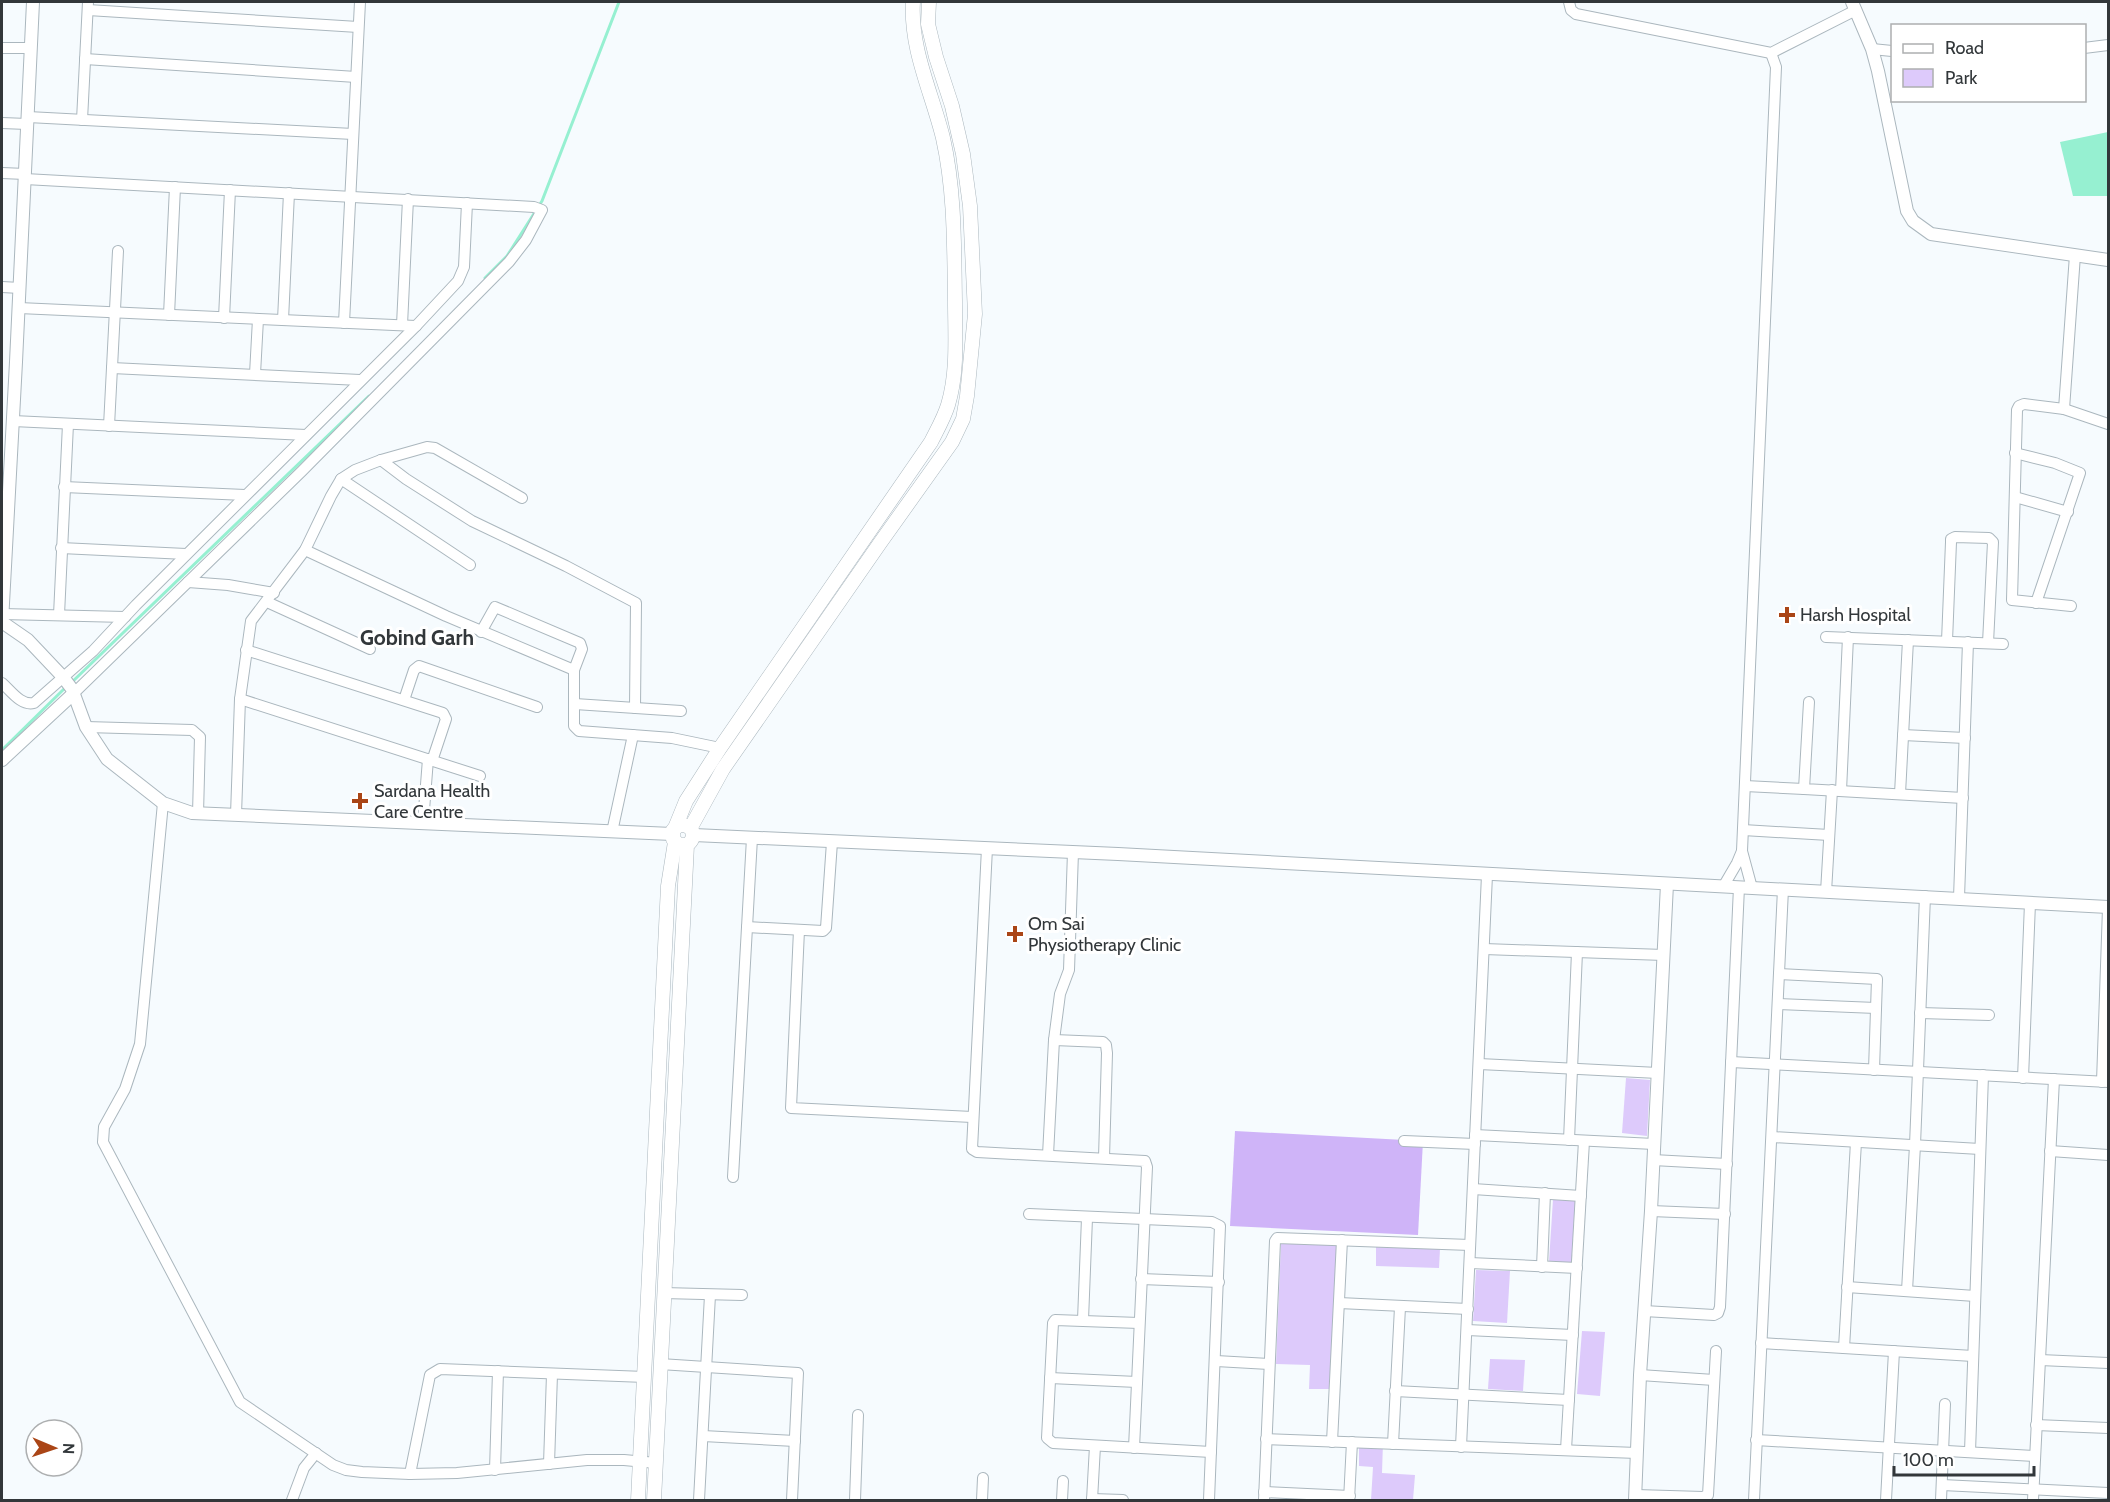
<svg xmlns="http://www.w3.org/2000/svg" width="2110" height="1502" viewBox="0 0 2110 1502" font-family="Cabin,sans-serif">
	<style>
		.green { fill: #ddcafb }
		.forest { fill: #cfb4f8 }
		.water { fill: #96f0d1 }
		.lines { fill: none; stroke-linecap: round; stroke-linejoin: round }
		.stream { stroke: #96f0d1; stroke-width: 3 }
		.minor-casing { stroke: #abb7be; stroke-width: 12 }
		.tertiary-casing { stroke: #abb7be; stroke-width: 14 }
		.secondary-casing { stroke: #abb7be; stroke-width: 15 }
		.minor { stroke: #fff; stroke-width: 10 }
		.tertiary { stroke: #fff; stroke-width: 12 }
		.secondary { stroke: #fff; stroke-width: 14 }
		.poi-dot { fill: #aa4516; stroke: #fff; stroke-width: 2 }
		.labels { text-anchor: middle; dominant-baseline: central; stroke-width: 6; stroke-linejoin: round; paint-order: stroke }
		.poi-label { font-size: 18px; fill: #32373a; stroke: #fff; text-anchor: start }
		.quarter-label { font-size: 21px; font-weight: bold; fill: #32373a; stroke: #fff }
	</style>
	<rect width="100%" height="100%" fill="#f6fbfe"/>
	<g class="green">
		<path d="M1626,1078l24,2 -3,56 -25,-3z"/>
		<path d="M1553,1199l23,1 -4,64 -23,-2z"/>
		<path d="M1281,1242l57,1 -9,146h-20l1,-24 -34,-1z"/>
		<path d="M1376,1247l64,2 -1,19 -63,-2z"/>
		<path d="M1476,1270l34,1 -3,52 -34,-2z"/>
		<path d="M1582,1331l23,1 -5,64 -23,-2z"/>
		<path d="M1490,1359l35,1 -2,31 -35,-2z"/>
		<path d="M1359,1441l24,1 -1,31 33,2 -2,25h-42l2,-33 -14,-1z"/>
	</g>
	<path class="forest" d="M1235,1131l188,10 -5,94 -188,-9z"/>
	<path class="water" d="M2108,132v64h-35l-13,-54z"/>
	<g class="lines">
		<g class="stream">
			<path d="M485,278l22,-22 35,-55 77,-199"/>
			<path d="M71,683l298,-287"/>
			<path d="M2,750l64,-63"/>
		</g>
		<defs>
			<g id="minor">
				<path d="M1569,2l2,8 5,4 195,39 85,-43"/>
				<path d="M88,10l270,17"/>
				<path d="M2,48h28"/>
				<path d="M2084,48l24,-3"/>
				<path d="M1872,49l20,2"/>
				<path d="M85,59l271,18"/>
				<path d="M28,117l325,17"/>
				<path d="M82,120l6,-118"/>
				<path d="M2,123l25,1"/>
				<path d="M2,173l23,1"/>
				<path d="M25,179l509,28 8,3 -16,30 -17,22 -207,209 -229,223"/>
				<path d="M2,287l18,1"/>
				<path d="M19,308l397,18"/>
				<path d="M169,315l6,-128"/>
				<path d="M224,318l6,-128"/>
				<path d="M283,320l6,-127"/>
				<path d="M344,323l16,-321"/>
				<path d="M402,325l6,-126"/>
				<path d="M112,368l248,12"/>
				<path d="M255,374l3,-55"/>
				<path d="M2064,409l11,-154"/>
				<path d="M13,421l293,14"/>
				<path d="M109,426l9,-175"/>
				<path d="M2015,453l40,10 25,10 -44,130"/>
				<path d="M381,460l25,19 66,42 94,45 70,37 -1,105"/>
				<path d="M341,479l129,86"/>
				<path d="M64,487l181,8"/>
				<path d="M2015,497l53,15"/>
				<path d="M61,548l125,6"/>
				<path d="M305,550l141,66 128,54"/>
				<path d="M188,582l40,3 46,8"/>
				<path d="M267,602l103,47"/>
				<path d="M2071,606l-59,-6 5,-190 2,-4 5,-2 40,5 44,15"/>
				<path d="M2,614l123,3"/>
				<path d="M59,615l9,-191"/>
				<path d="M481,632l14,-25 85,36 2,6 -8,21v56l5,5 93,7 48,10"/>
				<path d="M1826,637l177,7"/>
				<path d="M1947,641l4,-99v-3l4,-2 34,1 4,4 -5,101"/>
				<path d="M246,650l197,63 3,6 -14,42"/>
				<path d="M2,683c9,8 19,23 32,20l59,-52 43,-46 280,-279 42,-45 6,-14 3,-64"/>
				<path d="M240,699l240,77"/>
				<path d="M404,700l10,-30 5,-4 118,41"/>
				<path d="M1809,702l-5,87 159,9"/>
				<path d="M575,704l106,7"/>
				<path d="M86,727l106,3 8,7 -2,77"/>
				<path d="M1903,735l62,3"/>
				<path d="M1745,786l59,3"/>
				<path d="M1841,791l7,-154"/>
				<path d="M1900,794l8,-154"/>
				<path d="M163,803l-23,241 -15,45 -21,38 -1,15 137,260 93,63 13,5 16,2 48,2 47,-1 130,-13h37l32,3"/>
				<path d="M236,815l4,-116 11,-78 54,-71 26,-54 10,-17 14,-9 26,-10 46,-13 8,1 87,50"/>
				<path d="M423,823l5,-64"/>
				<path d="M1743,830l86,5"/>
				<path d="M612,832l21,-97"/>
				<path d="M987,848l-15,301 5,3 168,9 2,6 -13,281"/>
				<path d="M1723,887l14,-24 5,-12"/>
				<path d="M1752,888l-10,-37 34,-784 -5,-14"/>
				<path d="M1826,892l6,-102"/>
				<path d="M1959,898l9,-256"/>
				<path d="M747,927l76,4 3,-3 6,-86"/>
				<path d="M799,930l-8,178 181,9"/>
				<path d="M1484,949l180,6"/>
				<path d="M1779,974l98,5 -3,91"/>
				<path d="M1778,1004l98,4"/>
				<path d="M1920,1013l69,2"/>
				<path d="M1054,1040l6,-46 9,-24 4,-118"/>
				<path d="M1731,1062l377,20"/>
				<path d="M1479,1064l179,9"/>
				<path d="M2023,1078l7,-175"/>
				<path d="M2102,1082l6,-174"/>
				<path d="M1475,1135l179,9"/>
				<path d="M1772,1137l208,12"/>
				<path d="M1569,1140l8,-188"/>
				<path d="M1404,1141l71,3"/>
				<path d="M2050,1151l58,4"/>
				<path d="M1048,1155l6,-115 49,2 3,3 1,8 -3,105"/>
				<path d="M1653,1160l74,4"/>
				<path d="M733,1177l19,-339"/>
				<path d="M1473,1189l108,7"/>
				<path d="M1651,1211l74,3"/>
				<path d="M1029,1214l183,8 8,4 -11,274"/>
				<path d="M1470,1263l107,5"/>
				<path d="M1542,1267l3,-74"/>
				<path d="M1141,1279l78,3"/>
				<path d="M1847,1287l128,9"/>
				<path d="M1907,1291l8,-146 10,-249"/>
				<path d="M663,1293l79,2"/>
				<path d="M1339,1303l129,6"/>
				<path d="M1644,1311l70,4 4,-2 2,-6 19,-420"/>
				<path d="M1083,1320l4,-102"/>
				<path d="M1139,1323l-84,-3 -2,3 -6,115 6,5 158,9"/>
				<path d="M1467,1330l106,5"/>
				<path d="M1761,1343l212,13"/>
				<path d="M1844,1348l12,-206"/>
				<path d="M2040,1360l68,3"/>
				<path d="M1216,1361l53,3"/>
				<path d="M660,1364l138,9 -6,127"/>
				<path d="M1640,1375l74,5"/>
				<path d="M1050,1378l87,4"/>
				<path d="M1395,1391l174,9"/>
				<path d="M2036,1425l72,3"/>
				<path d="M703,1436l92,5"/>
				<path d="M1266,1439l371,14"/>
				<path d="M1756,1440l279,16"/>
				<path d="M1332,1442l10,-202"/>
				<path d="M1393,1444l7,-137"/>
				<path d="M1461,1447l26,-572"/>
				<path d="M1566,1450l18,-309"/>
				<path d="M1970,1452l13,-377"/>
				<path d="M549,1464l3,-90"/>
				<path d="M495,1470l3,-99"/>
				<path d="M410,1474l20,-99 10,-6 205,8"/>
				<path d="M1942,1485l166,8"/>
				<path d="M1264,1492l86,4"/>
				<path d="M1636,1495l67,2 5,-2 8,-144"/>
				<path d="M1092,1499l31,1"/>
				<path d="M292,1500l12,-32 12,-15"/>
				<path d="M699,1500l11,-205"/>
				<path d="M855,1500l3,-85"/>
				<path d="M982,1500l1,-22"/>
				<path d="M1062,1500l1,-19"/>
				<path d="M1092,1500l3,-54"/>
				<path d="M1264,1500l11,-259 2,-3 193,7"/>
				<path d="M1349,1500l3,-58"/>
				<path d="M1754,1500l29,-611"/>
				<path d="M1886,1500l8,-149"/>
				<path d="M1941,1500l4,-96"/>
				<path d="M2033,1500l21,-421"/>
			</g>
			<g id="tertiary">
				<path d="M1852,2l20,47 6,22 29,140 6,10 18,13 177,26"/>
				<path d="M2,622l26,18 35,37 9,12 14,38 21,32 56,44 29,10 480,21"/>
				<path d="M2,622l14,-260 17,-360"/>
				<path d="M2,760l71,-66"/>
				<path d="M694,835l424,19 990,53"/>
				<path d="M1635,1500l5,-125 11,-164 16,-327"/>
			</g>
			<g id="secondary">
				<path d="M691,827l32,-58 157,-226 72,-101 11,-23 4,-23 8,-82 -5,-108 -7,-52 -11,-48 -16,-49 -8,-33 1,-22"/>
				<path d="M675,828l11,-27 34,-53 211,-306c6,-12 13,-24 17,-37 10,-33 7,-70 7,-104 -1,-55 0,-109 -12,-163 -11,-45 -33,-89 -30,-136"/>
				<path d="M638,1500l30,-614 7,-44"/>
				<path d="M654,1500l33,-655c11,-8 6,-21 -8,-20l-6,5v9l6,6h8"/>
			</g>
		</defs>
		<use href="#minor" class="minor-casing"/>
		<use href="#tertiary" class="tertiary-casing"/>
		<use href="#secondary" class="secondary-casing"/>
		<use href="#minor" class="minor"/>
		<use href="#tertiary" class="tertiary"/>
		<use href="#secondary" class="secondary"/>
	</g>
	<g class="poi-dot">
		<path d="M1784 606h6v6h6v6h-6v6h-6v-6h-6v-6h6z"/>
		<path d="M357 792h6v6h6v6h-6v6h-6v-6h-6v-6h6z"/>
		<path d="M1012 925h6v6h6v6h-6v6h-6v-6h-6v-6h6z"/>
	</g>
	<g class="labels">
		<g class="poi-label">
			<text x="1800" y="615">Harsh Hospital</text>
			<text x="374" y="791">Sardana Health<tspan x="374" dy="21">Care Centre</tspan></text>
			<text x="1028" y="924">Om Sai<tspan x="1028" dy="21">Physiotherapy Clinic</tspan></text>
		</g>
		<g class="quarter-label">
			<text x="417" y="637">Gobind Garh</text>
		</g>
	</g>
	<rect width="2110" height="1502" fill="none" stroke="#32373a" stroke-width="6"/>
	<rect x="1891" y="24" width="195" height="78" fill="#ffffff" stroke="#adafb0" stroke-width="1.5"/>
	<rect x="1903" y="44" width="30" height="9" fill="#ffffff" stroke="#adafb0" stroke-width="1.5"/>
	<text x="1945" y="54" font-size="18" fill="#32373a">Road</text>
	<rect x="1903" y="69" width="30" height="18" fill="#ddcafb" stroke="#adafb0" stroke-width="1.5"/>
	<text x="1945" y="84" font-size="18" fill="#32373a">Park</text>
	<g transform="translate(54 1448) rotate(92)"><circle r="28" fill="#ffffff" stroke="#adafb0" stroke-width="1.5"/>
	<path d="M0-4.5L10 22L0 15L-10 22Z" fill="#aa4516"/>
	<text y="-9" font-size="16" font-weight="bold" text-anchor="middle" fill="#32373a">N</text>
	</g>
	<path d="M1894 1466v9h140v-9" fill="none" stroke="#32373a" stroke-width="3"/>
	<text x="1903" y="1466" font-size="18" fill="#32373a" stroke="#ffffff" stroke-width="4.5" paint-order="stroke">100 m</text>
</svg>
